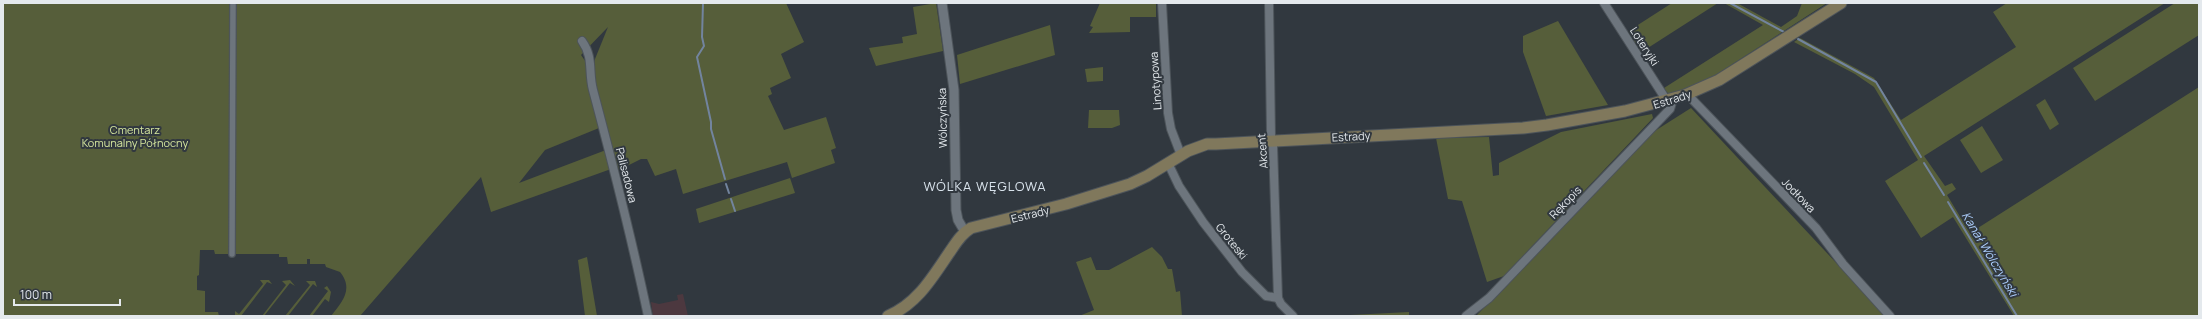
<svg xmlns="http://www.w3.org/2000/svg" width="2202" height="319" viewBox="0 0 2202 319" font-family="Manrope,sans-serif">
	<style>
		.education { fill: #4c383f }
		.green { fill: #565e3a }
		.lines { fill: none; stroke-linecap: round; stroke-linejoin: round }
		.stream { stroke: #72849e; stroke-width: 2 }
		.pedestrian-casing { stroke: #4d545a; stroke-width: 8 }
		.minor-casing { stroke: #4d545a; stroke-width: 10 }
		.tertiary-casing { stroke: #4d545a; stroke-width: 11 }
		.secondary-casing { stroke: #4d545a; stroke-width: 13 }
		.pedestrian { stroke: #6d757d; stroke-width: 5.5 }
		.minor { stroke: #6d757d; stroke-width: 8 }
		.tertiary { stroke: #6d757d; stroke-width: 9 }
		.secondary { stroke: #80785c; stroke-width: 11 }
		.labels { text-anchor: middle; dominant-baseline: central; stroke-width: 4; stroke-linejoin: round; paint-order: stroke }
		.street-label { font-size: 11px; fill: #e4e9ed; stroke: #31383f }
		.park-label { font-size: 11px; fill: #d5e69e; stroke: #31383f }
		.water-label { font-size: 12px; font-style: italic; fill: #adcffe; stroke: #31383f }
		.quarter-label { font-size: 13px; letter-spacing: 1px; fill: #d9e3ec; stroke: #31383f }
	</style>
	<rect width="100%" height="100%" fill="#31383f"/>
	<path class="education" d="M683,294l5,22h-35l-2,-14 8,2 19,-4 -1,-5z"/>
	<g class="green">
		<path d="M3,3h783l18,39 -23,12 10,24 -21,10 2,6 -4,2 16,34 42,-13 10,31 -5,2 4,13 -43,15 -5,-16 -104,32 -7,-25 -21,7 -8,-17h-6l-24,12 -25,-98 3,-14 13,-32 -27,28 7,10 11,63 -54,22 -26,33 87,-33 5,19 -120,43 -10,-35 -121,139h-29c11,-14 23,-27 9,-44l-14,-5 -1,-3h-15v-5h-3v5h-19l-1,-7h-8v-3h-64l-1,-4h-14l-1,25 -2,1v14l8,1v21h13l1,4h-216z"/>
		<path d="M936,3l7,48 -67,15 -7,-18 34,-5 -1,-6 15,-3 -4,-27z"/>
		<path d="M1100,3h56v14h-26v15l-41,1 4,-6 -3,-1z"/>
		<path d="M1672,3h46l-78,50 -13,-21z"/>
		<path d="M1724,3h13l44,24 16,-11 5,-13h25l-116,75 -42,17 -5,-7 99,-63z"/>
		<path d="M2007,3h158l-241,153 21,30 7,-3 4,6 -9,6 23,38 229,-146v229h-185l-61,-99 -32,21 -36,-57 33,-21 -44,-73 -19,-13 -61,-32 6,-4 74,40 27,42 115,-73 -23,-35z"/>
		<path d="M2175,3h24v32l-104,66 -22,-33z"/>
		<path d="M1558,21l50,84 -62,11 -23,-64v-16z"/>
		<path d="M1050,25l5,30 -95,29 -3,-29z"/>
		<path d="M1103,67v14l-16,1 -2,-13z"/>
		<path d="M2045,99l14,25 -9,6 -14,-25z"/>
		<path d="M1691,108l195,208h-410l174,-182z"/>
		<path d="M1089,110h30l1,15 -8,3h-24z"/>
		<path d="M1652,114l1,4 -149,158 -17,6 -25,-81 -14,-2 -12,-61 53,-1 4,39 6,-1v-12l62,-31z"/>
		<path d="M1982,126l21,34 -22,13 -21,-33z"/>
		<path d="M790,178l5,15 -96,30 -3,-14z"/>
		<path d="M1152,247l10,10 6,12h4l4,23 4,-1 2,25h-103l15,-6 -18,-48 15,-5 5,13h13z"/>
		<path d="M587,257l10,59h-12l-7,-56z"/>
		<path d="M260,280h9l3,4 -5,-2 -26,34h-6v-5l4,3 24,-30z"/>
		<path d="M290,280l5,6 -5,-3 -26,33h-2l24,-31 -4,-4z"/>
		<path d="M306,281h9l2,6 -4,-3 -25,32h-3l25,-31z"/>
		<path d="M327,286l4,6 -2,10 -4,-3 -13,17h-3l19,-25 -4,-3z"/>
		<path d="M1409,312v4h-81h3z"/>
	</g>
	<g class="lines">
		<g class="stream">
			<path d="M703,3l-1,34 2,9 -7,11 14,65v7l14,50"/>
			<path d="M1730,3l54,29"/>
			<path d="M1798,39l78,43 45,75"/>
			<path d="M1924,163l20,32"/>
			<path d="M726,184l3,9"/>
			<path d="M731,199l4,12"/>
			<path d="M1948,202l69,114"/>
		</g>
		<defs>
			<path id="pedestrian" d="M232,254l1,-251"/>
			<g id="minor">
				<path d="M1162,3l6,110 3,16 10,26"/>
				<path d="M1269,3l2,133 2,9 5,153 3,6 12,12"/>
				<path d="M1604,3l63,98"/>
				<path d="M582,41c12,17 6,30 11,49 20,75 39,150 55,226"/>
				<path d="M1687,94l129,134 27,36 47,52"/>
				<path d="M1168,163l11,23 24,36 39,50 24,24 12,2"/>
				<path d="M1466,316l23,-18 181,-189 3,-10"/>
			</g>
			<path id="tertiary" d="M942,3l12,87 2,120 2,10 7,12"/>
			<path id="secondary" d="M888,316c29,-12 44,-38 61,-63 7,-10 12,-19 22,-25l95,-24 64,-20 17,-8 41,-25 19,-7h9l307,-16 24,-3 78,-14 60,-16 34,-15 122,-77"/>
		</defs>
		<use href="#pedestrian" class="pedestrian-casing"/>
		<use href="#minor" class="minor-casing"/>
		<use href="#tertiary" class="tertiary-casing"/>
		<use href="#secondary" class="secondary-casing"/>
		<use href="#pedestrian" class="pedestrian"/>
		<use href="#minor" class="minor"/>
		<use href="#tertiary" class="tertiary"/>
		<use href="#secondary" class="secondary"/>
	</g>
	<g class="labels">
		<g class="street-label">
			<text transform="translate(1645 46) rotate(57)">Loteryjki</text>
			<text transform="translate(1155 81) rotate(-94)">Linotypowa</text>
			<text transform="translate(1672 99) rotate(-17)">Estrady</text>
			<text transform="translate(942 118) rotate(-91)">Wólczyńska</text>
			<text transform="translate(1351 136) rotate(-3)">Estrady</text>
			<text transform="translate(1262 151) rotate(-94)">Akcent</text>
			<text transform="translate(627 175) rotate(76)">Palisadowa</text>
			<text transform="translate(1799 195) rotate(46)">Jodłowa</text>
			<text transform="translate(1565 202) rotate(-46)">Rękopis</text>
			<text transform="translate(1030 214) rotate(-14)">Estrady</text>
			<text transform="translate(1232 241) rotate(51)">Groteski</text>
		</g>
		<g class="park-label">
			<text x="135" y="129">Cmentarz<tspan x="135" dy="13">Komunalny Północny</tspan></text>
		</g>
		<g class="water-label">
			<text transform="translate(1990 254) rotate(59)">Kanał Wólczyński</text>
		</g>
		<g class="quarter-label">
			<text x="985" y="186">WÓLKA WĘGLOWA</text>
		</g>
	</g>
	<rect width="2202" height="319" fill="none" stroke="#e4e9ed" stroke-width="8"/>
	<path d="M14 299v6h106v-6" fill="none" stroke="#e4e9ed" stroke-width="2"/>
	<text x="20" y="299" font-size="12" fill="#e4e9ed" stroke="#31383f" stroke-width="3" paint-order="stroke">100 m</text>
</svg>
